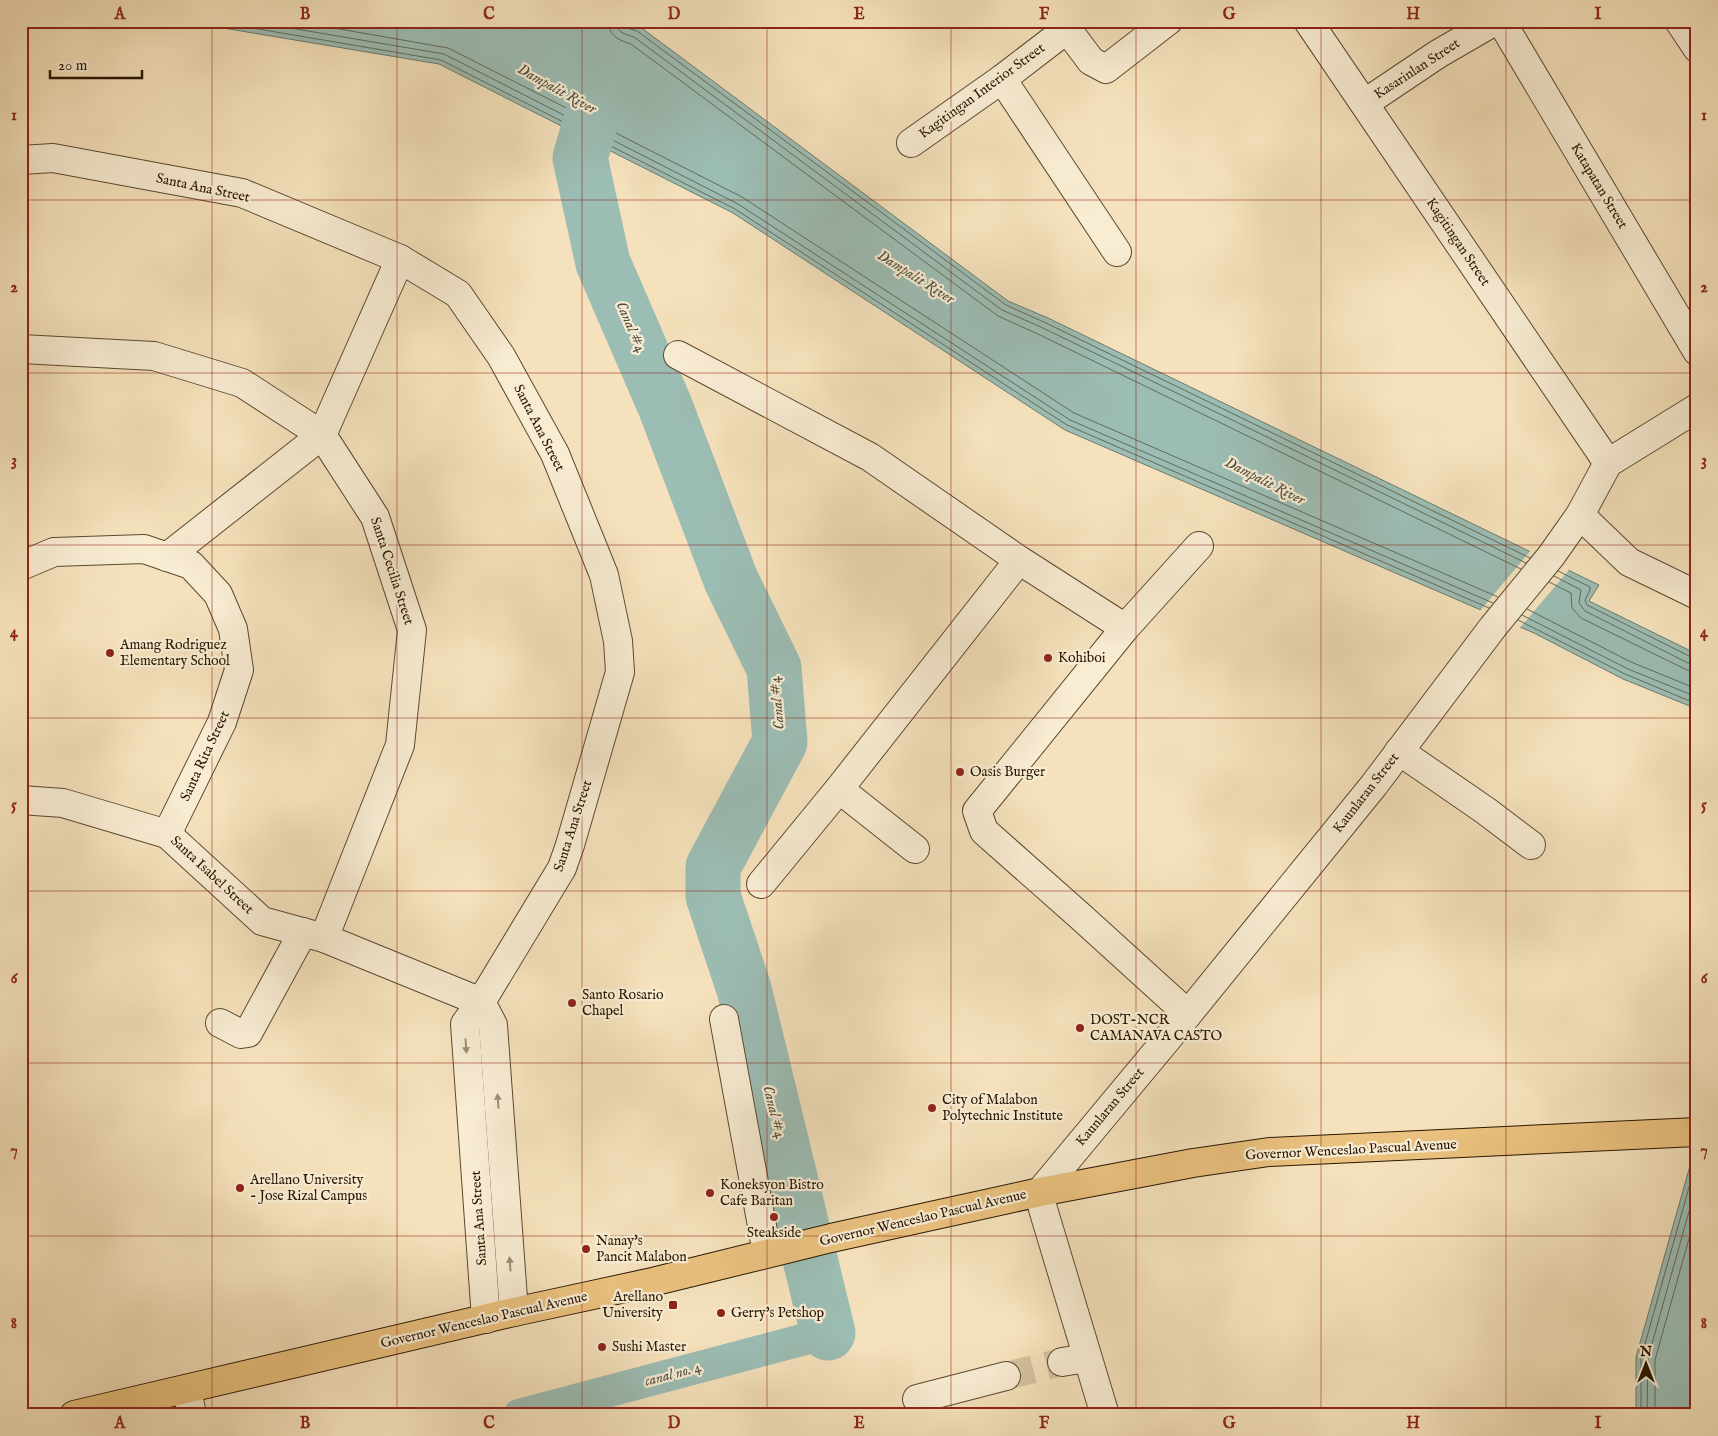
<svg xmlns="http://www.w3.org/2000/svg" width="1718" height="1436" viewBox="0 0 1718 1436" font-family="'IM FELL English',serif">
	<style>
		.water { fill: #9cbdb4; stroke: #6e7a6d }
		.pier { fill: #f5e2bc }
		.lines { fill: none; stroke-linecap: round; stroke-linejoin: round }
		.shore { stroke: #626a5b; stroke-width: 1 }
		.canal { stroke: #9cbdb4; stroke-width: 32 }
		.river { stroke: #9cbdb4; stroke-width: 55 }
		.minor-tunnel { stroke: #d6c3a0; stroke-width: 28; stroke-dasharray: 28 14; stroke-linecap: butt }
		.minor-casing { stroke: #5b4930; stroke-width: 30 }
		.major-casing { stroke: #281602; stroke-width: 30 }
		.minor { stroke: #f8ecd3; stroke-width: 28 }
		.major { stroke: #eac17e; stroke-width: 28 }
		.oneway { fill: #9a8c75 }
		.grid { fill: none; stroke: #8f2418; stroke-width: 1; stroke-opacity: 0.55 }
		.poi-dot { fill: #8f2418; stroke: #f8ecd3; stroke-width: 2 }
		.labels { text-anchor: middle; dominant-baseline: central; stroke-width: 4.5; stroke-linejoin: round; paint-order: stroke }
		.street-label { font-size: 14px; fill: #281602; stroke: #f8ecd3 }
		.poi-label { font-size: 14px; fill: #281602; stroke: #f8ecd3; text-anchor: start }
		.water-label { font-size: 15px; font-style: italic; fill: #515040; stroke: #f8ecd3 }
		.neatline { fill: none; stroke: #8f2418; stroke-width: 2 }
		.grid-label { font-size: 16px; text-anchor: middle; font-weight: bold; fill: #8f2418 }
	</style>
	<rect width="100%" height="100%" fill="#f5e2bc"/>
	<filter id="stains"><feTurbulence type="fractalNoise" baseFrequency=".004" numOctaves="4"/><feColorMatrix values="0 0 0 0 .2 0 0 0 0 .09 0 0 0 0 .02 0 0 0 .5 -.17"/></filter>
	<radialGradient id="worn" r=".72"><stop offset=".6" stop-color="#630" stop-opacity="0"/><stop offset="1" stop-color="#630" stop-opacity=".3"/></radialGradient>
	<g class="water">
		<path d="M181,21h436l22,5 369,275 40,17 551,267 -10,16 108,53v55l-74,-30 -89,-46 -469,-203 -332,-217 -294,-149z"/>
		<path d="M1697,1141v274h-61v-58z"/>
	</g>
	<path class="pier" d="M1531,550l32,15 6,5 -50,59 -40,-17z"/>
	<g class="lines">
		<g class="shore">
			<path d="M211,21l230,39 294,149 332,216 422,183"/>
			<path d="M249,21l195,33 294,150 332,216 423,183"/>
			<path d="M294,21l154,27 294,149 332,216 424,184"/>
			<path d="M608,21c1,15 10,19 23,23l367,272 42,19 481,234"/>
			<path d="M616,21c0,12 9,13 18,16l368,273 41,18 483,235"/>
			<path d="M622,21l2,6 13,4 369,274 40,18 484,235"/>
			<path d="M1558,571l32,16v3l-5,10 2,5 106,53 4,1"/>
			<path d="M1554,576l27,14 -2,13 6,8 105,53 7,1"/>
			<path d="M1549,582l22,11 1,15 9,10 106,52 10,2"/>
			<path d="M1527,609l104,53 66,27"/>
			<path d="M1522,615l106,54 69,28"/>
			<path d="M1518,620l107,54 72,30"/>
			<path d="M1641,1415v-57l56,-199"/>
			<path d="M1647,1415l1,-57 49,-175"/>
			<path d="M1655,1415v-55l42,-150"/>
		</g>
		<path class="canal" d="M519,1415l309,-82"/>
		<path class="river" d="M594,110l-14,48 23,105 62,143 66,174 43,88 6,74 -67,125v29l31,93 84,344"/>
		<path class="minor-tunnel" d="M1006,1376l56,-14"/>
		<defs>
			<g id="minor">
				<path d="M1308,21l300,442"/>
				<path d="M1501,21l196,330"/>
				<path d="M1679,21l18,27"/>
				<path d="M1002,79l115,173"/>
				<path d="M1365,103l73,-49 57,-33"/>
				<path d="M911,143l91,-64 60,-46h8l21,28 15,8 62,-48"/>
				<path d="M21,160l32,-2 189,35 158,66 58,35 43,62 54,98 49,121 14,66 2,31 -50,173 -8,23 -81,134 -16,22 21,295"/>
				<path d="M21,349l133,7 88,27 80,52 53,82 37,113 -12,115 -76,193"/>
				<path d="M678,355l192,102 149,103 106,68"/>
				<path d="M1580,515l49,47 68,33"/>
				<path d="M167,557l155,-122 78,-176"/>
				<path d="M21,566l33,-14 90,-3 47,16 27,29 15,35 6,41 -17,52 -55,112"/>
				<path d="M1399,751l87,60 45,34"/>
				<path d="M839,789l180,-229"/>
				<path d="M21,800l42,3 104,31 95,87 62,17 157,64"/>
				<path d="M761,884l78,-95 76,60"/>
				<path d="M481,1002l12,23 21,287"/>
				<path d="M1188,1014l-108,-98 -96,-85 -7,-20 148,-183 74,-82"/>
				<path d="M724,1019l43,234"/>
				<path d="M220,1023l21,11 7,-1 55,-101"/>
				<path d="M1062,1362l25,-4"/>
				<path d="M187,1389l5,26"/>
				<path d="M917,1399l89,-23"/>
				<path d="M1105,1415l-62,-206 -3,-17 148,-178 186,-229 119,-158 58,-71 29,-41 28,-52 89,-55"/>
			</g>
			<path id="major" d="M74,1415l440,-103 134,-29 183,-45 209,-46 153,-29 76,-11 428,-20"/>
		</defs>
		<use href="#minor" class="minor-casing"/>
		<use href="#major" class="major-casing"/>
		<use href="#minor" class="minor"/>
		<use href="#major" class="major"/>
	</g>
	<defs><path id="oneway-solid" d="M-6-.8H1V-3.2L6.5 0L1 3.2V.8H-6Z" transform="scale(1.25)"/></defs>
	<g class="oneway">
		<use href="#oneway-solid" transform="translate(466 1046) rotate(86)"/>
		<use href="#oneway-solid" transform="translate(498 1101) rotate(-94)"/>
		<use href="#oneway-solid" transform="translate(510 1264) rotate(-94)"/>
	</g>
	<path class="grid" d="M212,21v1394M397,21v1394M582,21v1394M767,21v1394M951,21v1394M1136,21v1394M1321,21v1394M1506,21v1394M21,200h1676M21,373h1676M21,545h1676M21,718h1676M21,891h1676M21,1063h1676M21,1236h1676"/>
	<g class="poi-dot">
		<circle cx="110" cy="653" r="5"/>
		<circle cx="1048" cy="658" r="5"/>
		<circle cx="960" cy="772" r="5"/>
		<circle cx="572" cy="1003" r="5"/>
		<circle cx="1080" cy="1028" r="5"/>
		<circle cx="932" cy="1108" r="5"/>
		<circle cx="240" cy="1188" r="5"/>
		<circle cx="710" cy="1193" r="5"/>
		<circle cx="774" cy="1217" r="5"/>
		<circle cx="586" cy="1249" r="5"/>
		<rect x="668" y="1300" width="10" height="10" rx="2.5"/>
		<circle cx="721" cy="1313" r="5"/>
		<circle cx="602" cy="1347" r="5"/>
	</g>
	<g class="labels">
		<g class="street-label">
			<text transform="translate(1417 69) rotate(-33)">Kasarinlan Street</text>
			<text transform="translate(982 91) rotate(-36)">Kagitingan Interior Street</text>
			<text transform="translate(1599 186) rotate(59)">Katapatan Street</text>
			<text transform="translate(203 188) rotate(12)">Santa Ana Street</text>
			<text transform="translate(1458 242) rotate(56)">Kagitingan Street</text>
			<text transform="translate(539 428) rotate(63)">Santa Ana Street</text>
			<text transform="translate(392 571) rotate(72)">Santa Cecilia Street</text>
			<text transform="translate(205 756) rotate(-65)">Santa Rita Street</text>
			<text transform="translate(1366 793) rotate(-52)">Kaunlaran Street</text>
			<text transform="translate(573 826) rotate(-72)">Santa Ana Street</text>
			<text transform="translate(212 875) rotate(43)">Santa Isabel Street</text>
			<text transform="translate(1110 1107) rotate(-50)">Kaunlaran Street</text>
			<text transform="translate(1351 1150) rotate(-3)">Governor Wenceslao Pascual Avenue</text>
			<text transform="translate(479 1218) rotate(-94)">Santa Ana Street</text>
			<text transform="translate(923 1218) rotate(-13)">Governor Wenceslao Pascual Avenue</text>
			<text transform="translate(484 1320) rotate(-13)">Governor Wenceslao Pascual Avenue</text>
		</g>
		<g class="poi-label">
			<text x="120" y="645">Amang Rodriguez<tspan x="120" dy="16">Elementary School</tspan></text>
			<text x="1058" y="658">Kohiboi</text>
			<text x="970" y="772">Oasis Burger</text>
			<text x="582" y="995">Santo Rosario<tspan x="582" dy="16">Chapel</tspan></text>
			<text x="1090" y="1020">DOST-NCR<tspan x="1090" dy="16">CAMANAVA CASTO</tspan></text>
			<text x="942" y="1100">City of Malabon<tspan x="942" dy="16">Polytechnic Institute</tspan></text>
			<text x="250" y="1180">Arellano University<tspan x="250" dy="16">- Jose Rizal Campus</tspan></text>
			<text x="720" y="1185">Koneksyon Bistro<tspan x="720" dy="16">Cafe Baritan</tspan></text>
			<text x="774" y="1233" text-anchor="middle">Steakside</text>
			<text x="596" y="1241">Nanay's<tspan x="596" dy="16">Pancit Malabon</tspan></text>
			<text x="663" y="1297" text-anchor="end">Arellano<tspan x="663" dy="16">University</tspan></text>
			<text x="731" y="1313">Gerry's Petshop</text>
			<text x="612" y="1347">Sushi Master</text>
		</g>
		<g class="water-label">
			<text transform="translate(557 89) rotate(29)">Dampalit River</text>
			<text transform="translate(916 277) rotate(32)">Dampalit River</text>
			<text transform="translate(631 327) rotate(67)">Canal #4</text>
			<text transform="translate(1265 481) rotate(27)">Dampalit River</text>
			<text transform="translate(777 703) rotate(-95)">Canal #4</text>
			<text transform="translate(774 1112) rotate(76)">Canal #4</text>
			<text transform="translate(673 1374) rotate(-15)">canal no. 4</text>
		</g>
	</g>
	<rect width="1718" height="1436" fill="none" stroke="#f5e2bc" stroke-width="55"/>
	<g transform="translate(1646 1364)" stroke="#f8ecd3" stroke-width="4" paint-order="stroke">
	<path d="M0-4L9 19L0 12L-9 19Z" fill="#281602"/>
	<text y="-8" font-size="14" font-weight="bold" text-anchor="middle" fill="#281602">N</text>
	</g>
	<path d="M50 70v8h92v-8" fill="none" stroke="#281602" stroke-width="2.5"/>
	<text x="58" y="70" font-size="15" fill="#281602" stroke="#f8ecd3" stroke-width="4" paint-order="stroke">20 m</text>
	<rect x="28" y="28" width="1662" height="1380" class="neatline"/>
	<g class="grid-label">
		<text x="120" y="19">A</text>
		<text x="305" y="19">B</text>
		<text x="489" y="19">C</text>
		<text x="674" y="19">D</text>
		<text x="859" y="19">E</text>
		<text x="1044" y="19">F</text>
		<text x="1229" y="19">G</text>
		<text x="1413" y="19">H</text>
		<text x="1598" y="19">I</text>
		<text x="14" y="120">1</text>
		<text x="1704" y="120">1</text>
		<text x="14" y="292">2</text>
		<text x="1704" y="292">2</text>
		<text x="14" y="465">3</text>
		<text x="1704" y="465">3</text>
		<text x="14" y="637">4</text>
		<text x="1704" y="637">4</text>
		<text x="14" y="810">5</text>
		<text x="1704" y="810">5</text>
		<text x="14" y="983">6</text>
		<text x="1704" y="983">6</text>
		<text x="14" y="1155">7</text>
		<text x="1704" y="1155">7</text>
		<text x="14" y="1328">8</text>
		<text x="1704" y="1328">8</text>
		<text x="120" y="1428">A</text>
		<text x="305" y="1428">B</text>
		<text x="489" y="1428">C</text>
		<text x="674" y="1428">D</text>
		<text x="859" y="1428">E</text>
		<text x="1044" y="1428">F</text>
		<text x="1229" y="1428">G</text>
		<text x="1413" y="1428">H</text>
		<text x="1598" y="1428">I</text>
	</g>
	<rect width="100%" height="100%" filter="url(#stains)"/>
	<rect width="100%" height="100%" fill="url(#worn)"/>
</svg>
